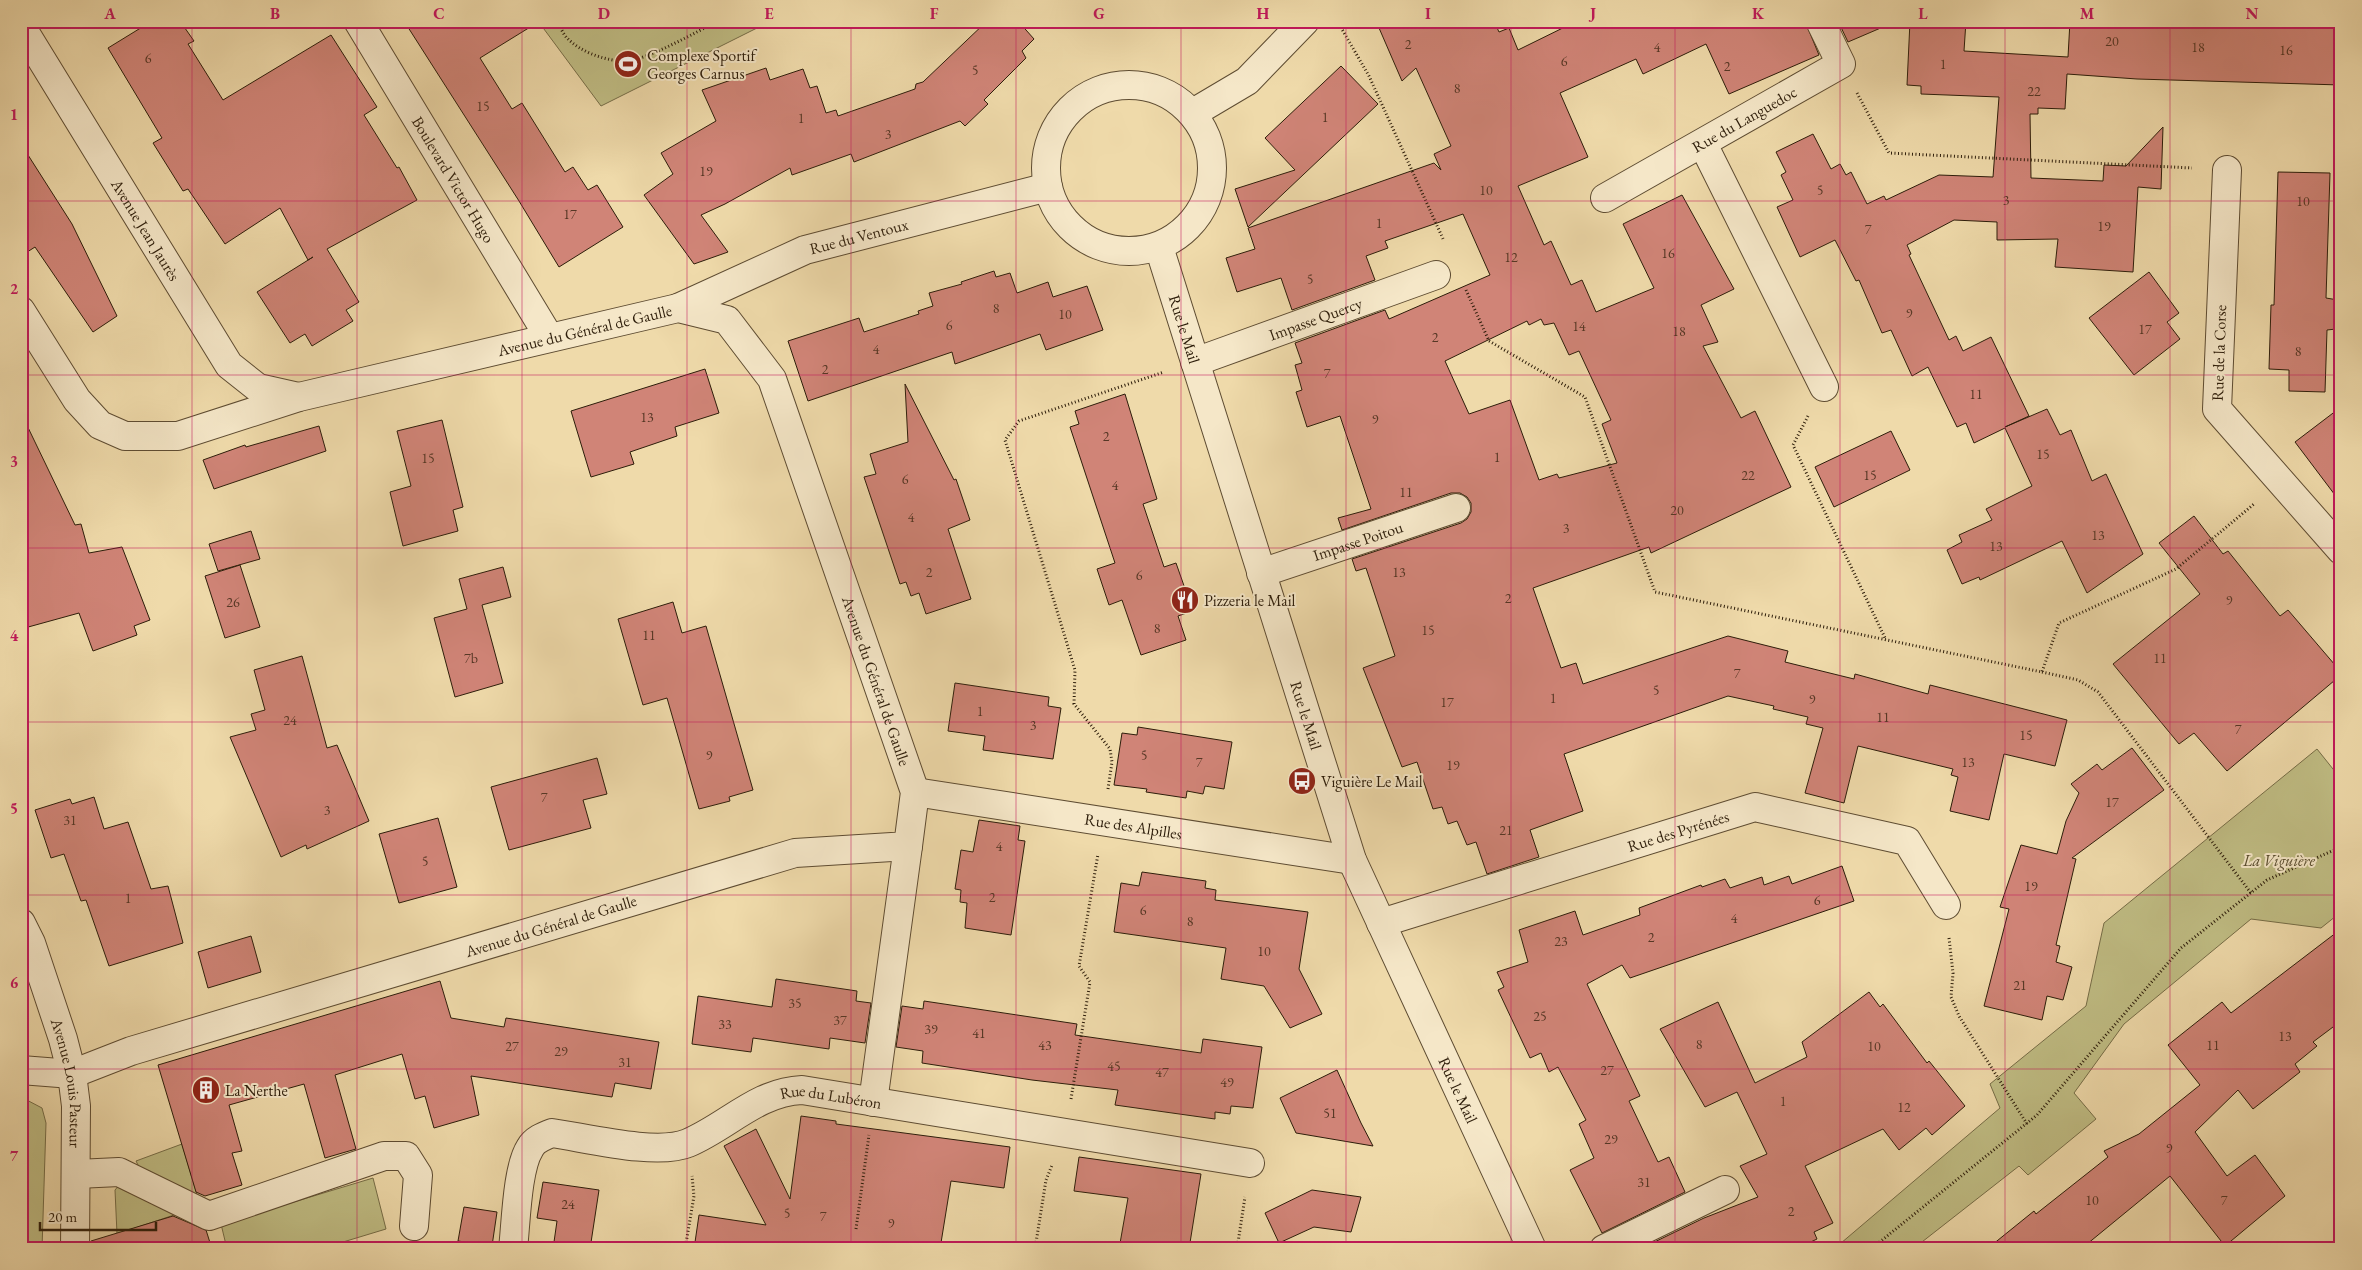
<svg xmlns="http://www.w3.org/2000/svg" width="2362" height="1270" viewBox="0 0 2362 1270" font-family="'EB Garamond',serif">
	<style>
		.green { fill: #c0bd84; stroke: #766d47 }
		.building { fill: #d08477; stroke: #2d1d0a; fill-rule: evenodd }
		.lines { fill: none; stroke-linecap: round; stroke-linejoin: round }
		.minor-casing { stroke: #5e4c32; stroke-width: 30 }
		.path { stroke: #2d1d0a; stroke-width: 3; stroke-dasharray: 1 2.5; stroke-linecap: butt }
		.minor { stroke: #f5e7c8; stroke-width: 28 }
		.grid { fill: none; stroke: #c2185b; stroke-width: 1; stroke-opacity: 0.55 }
		.labels { text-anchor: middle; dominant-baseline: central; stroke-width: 4; stroke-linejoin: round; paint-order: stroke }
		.number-label { font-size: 14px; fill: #563725 }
		.poi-label { font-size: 16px; fill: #2d1d0a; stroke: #f5e7c8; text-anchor: start }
		.street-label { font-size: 16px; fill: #2d1d0a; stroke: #f5e7c8 }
		.park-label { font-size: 16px; font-style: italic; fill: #594d2f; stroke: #f5e7c8 }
		.neatline { fill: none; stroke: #c2185b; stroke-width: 2 }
		.grid-label { font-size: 16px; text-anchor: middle; font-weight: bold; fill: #c2185b }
	</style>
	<rect width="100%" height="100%" fill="#efdaaa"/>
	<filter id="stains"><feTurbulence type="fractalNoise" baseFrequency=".004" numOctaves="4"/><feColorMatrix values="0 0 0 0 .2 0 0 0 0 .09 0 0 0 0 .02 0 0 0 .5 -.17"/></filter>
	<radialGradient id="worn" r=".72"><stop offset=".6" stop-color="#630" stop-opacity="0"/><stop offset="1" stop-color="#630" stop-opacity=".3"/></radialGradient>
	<g class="green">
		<path d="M538,21h233l-170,85z"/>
		<path d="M2317,749l24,30v133l-20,16 -70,-9 -127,105 -50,69 22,26 -68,56 -9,-9 -106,83h-79l166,-141 -10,-24 96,-78 18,-83z"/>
		<path d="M21,1097l21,11 4,15 -4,126h-21z"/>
		<path d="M182,1144l16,54 -59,-31 -3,-6z"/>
		<path d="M373,1178l13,51 -66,20h-93l-6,-25z"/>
		<path d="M120,1184l63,28 -66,22 -2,-44z"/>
	</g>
	<g class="building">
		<path d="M152,21h28l14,20 -6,3 35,56 108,-65 46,72 -13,8 33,53 2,-1 18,33 -90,49 32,53 -13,8 7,11 -41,25 -7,-12 -15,9 -33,-51 56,-35 -5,3 -28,-52 -55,36 -37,-55 -5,2 -30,-48 9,-5 -54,-90z"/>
		<path d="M404,21h136l-60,37 32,51 10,-6 43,69 8,-5 15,23 9,-5 26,42 -64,40 -40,-66z"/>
		<path d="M987,21h31l16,18 -12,12 4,7 -42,42 4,4 -23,22 -5,-5 -106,41 -3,-8 -59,21 -2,-7 -65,36 -24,11 27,37 -34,12 -50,-69 29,-21 -12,-21 55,-32 -14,-31 64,-22 4,12 33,-11 7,19 7,-2 9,27 10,-3 2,6 77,-27 1,-5 7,-2z"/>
		<path d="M1376,21h118l5,11 10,-4 9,22 59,-29h228l14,34 -90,39 -23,-50 -63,30 -7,-15 -76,34 28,64 -70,29 26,59 7,-4 20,44 11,-5 14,32 58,-24 -31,-64 59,-29 52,94 -33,16 17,37 -15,4 38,72 14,-7 36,76 -140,66 -2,-6 -116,41 28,80 15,-5 7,21 145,-48 60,15 -3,11 69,17 1,-5 73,20 2,-9 137,35 -12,46 -51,-12 -15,66 -39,-9 8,-34 -7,-2 2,-6 -95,-23 -14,57 -39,-10 18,-65 -17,-4 2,-7 -35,-8 1,-3 -46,-10 -164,58 19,57 -53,19 9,27 -52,17 -11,-32 -9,3 -10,-24 -9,3 -6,-17 -9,2 -16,-47 -15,5 -39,-99 32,-12 -29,-88 -10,3 -4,-12 109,-36 6,-4 4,-7v-9l-4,-6 -7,-4h-9l-109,37 -4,-12 33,-9 -31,-93 -33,11 -11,-35 6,-2 -7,-25 7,-2 -7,-20 90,-33 4,9 101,-44 -27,-61 -78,27 3,7 -22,8 9,24 -83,30 -11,-32 -44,14 -11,-34 29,-9 -7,-21 186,-65 7,7 -7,-16 17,-8 -35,-78 -14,13zM1541,319l3,6 10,-2 15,32 10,-4 32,69 -9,4 15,39 -58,15 -2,-4 -18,6 -29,-80 -41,14 -24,-53 82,-40 2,4z"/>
		<path d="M1838,21h59l-49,21z"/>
		<path d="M1910,21h56l-2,30 104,6 2,-36h75l196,7v57l-204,-6 -70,-5 -2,35 -27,-1v6h-8l1,64 72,3 1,-16 22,1 37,-39 -2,62 -23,-2 -5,85 -78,-5 3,-28 -61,1v-18l-43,-2 -47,25 4,9 -2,1 40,85 7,-4 7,15 28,-14 38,79 -24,11 42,-18 13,26 11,-5 21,51 14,-7 37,80 -56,39 -25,-52 -82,39 -1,-3 -17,7 -15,-34 15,-8 -3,-7 33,-15 -6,-11 46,-23 -27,-58 -31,15 -8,-20 -9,4 -29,-60 -16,9 -21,-46 -9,3 -23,-53 -3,1 -21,-41 -35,17 -23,-50 16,-7 -12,-25 5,-3 -10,-20 37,-18 18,35 9,-5 6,11 5,-3 16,32 17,-8 2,4 53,-25 54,2 6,-80 -78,-3v-8l-14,-1z"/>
		<path d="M1341,66l37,38 -130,123 -13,-38 60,-19 -30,-32z"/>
		<path d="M21,144l51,80 45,92 -24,16 -58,-85 -14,9z"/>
		<path d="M2278,172l52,1 -4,125 12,2 -2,29 -9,1 -2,62 -36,-1v-21l-20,-1 2,-64h3z"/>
		<path d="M994,271l2,6 14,-4 7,20 31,-11 5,15 34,-11 16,44 -57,20 -6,-16 -85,30 -3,-12 -144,49 -20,-60 71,-23 5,14 55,-18 -1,-3 15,-5 -4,-13 33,-9 -1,-2z"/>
		<path d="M2149,272l30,41 -12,9 13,17 -46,36 -45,-57z"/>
		<path d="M705,369l14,44 -44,14 2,9 -47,16 4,12 -43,13 -20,-66z"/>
		<path d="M905,384l49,96 2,-1 14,41 -22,9 23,70 -45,15 -7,-21 -8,3 -5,-14 -6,2 -36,-107 12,-3 -6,-20 38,-12z"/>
		<path d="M1125,394l32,105 -14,5 21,63 12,-4 13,37 -2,1 3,11 -12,4 8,24 -45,15 -19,-55 -13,5 -12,-36 18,-6 -45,-136 9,-3 -4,-13z"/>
		<path d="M2341,407v96l-46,-61z"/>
		<path d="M21,413l54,112 6,-1 8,29 33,-6 28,73 -16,6 3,9 -44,16 -14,-38 -58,16z"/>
		<path d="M442,420l21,87 -10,3 5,21 -55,15 -13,-54 21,-6 -14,-55z"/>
		<path d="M319,426l7,25 -112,38 -11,-29 42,-15 1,2z"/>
		<path d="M1891,431l19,39 -76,37 -19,-40z"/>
		<path d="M2194,516l29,38 5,-3 52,65 8,-6 53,62v3l-114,96 -33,-38 -15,11 -66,-80 87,-70 -41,-51z"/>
		<path d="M251,531l9,28 -42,12 -9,-27z"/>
		<path d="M240,565l20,62 -35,11 -20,-62z"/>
		<path d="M503,567l8,30 -29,8 21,78 -48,14 -21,-79 33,-9 -8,-30z"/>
		<path d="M673,602l9,31 24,-7 47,164 -24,7 1,4 -31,8 -32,-111 -24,7 -25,-86z"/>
		<path d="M302,656l25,92 10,-3 32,76 -62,28 -1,-4 -25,12 -51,-120 26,-7 -5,-16 14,-4 -11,-40z"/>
		<path d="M955,683l94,14 -1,9 13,2 -8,51 -70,-9 2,-14 -37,-5z"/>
		<path d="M1138,727l94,15 -8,47 -19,-3 -2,8 -16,-3 -1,7 -40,-6 1,-3 -33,-4 8,-52 15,2z"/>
		<path d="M2132,748l32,42 -92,68 4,1 -20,86 4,1 -4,16 16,5 -9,33 -16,-4 -5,24 -58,-14 25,-97 -9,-2 21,-62 36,9 9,-33 13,-28 -8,-9 26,-20 5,6z"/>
		<path d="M597,758l10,36 -24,6 8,28 -82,22 -18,-63z"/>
		<path d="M94,797l10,32 24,-7 23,67 17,-3 15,57 -74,23 -23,-66 -5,1 -17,-47 -13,4 -16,-48 35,-11 2,5z"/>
		<path d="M438,818l19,69 -58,16 -20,-69z"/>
		<path d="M979,820l41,6 -2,14 7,1 -14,94 -46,-7 2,-25 -7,-1 1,-12 -6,-1 6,-39 12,2z"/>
		<path d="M1842,866l12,35 -224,77 -8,-13 -35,19 53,112 -11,5 29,61 11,-5 16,35 -83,41 -32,-63 24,-12 -15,-34 7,-4 -28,-53 -9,5 -8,-19 -11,5 -32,-68 6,-3 -7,-15 31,-10 -9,-32 56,-19 8,24 57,-20 -1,-7 62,-23 1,2 23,-8 5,9 32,-11 2,8 25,-9 3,8z"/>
		<path d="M1142,872l64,9 -1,7 11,2 -1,10 93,12 -9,57 23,45 -32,14 -26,-42 -43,-7 5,-31 -112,-16 7,-49 18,3z"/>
		<path d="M2341,929v92l-28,21 4,4 -22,18 5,8 -47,37 -15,-19 -43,42 32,44 28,-21 30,41 -60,50 -55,-70 -89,73h-94l47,-38 2,3 72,-57 -4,-6 35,-17 61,-49 -32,-40 54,-43 9,11z"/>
		<path d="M251,936l10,36 -53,16 -10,-36z"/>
		<path d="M776,979l81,12 -1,10 15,2 -6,40 -35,-5 -1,11 -76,-11 -2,14 -59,-8 6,-48 74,11z"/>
		<path d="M440,981l11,37 53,9 2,-9 153,24 -8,47 -36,-6 -3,14 -141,-21 8,39 -45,13 -9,-32 -10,3 -13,-45 -67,21 21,74 -31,9 -21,-74 -75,21 13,46 -10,2 10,32 -37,11 -9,-4 -38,-127z"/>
		<path d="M1869,992l11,15 3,-3 44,59 2,-2 36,45 -33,29 -6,-7 -27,22 -16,-21 -78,37 28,57 -19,9 3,7 -21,10h-156l64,-31 54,-21 -18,-31 27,-12 -30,-62 -32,15 -45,-78 58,-27 37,81 52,-26 -5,-15z"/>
		<path d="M924,1001l153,23 -2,11 126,18 2,-14 59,8 -9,61 -22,-2 -1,8 -15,-2v7l-100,-14 3,-15 -86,-10 -110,-17 1,-12 -27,-4 6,-41 21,3z"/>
		<path d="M1337,1070l24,53 12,23 -77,-13 -16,-35z"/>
		<path d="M801,1116l35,5v3l174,23 -6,41 -53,-7 -11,68h-246l5,-34 67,10 -42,-79 32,-17 34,70z"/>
		<path d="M1079,1157l122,17 -12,75h-70l9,-51 -54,-7z"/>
		<path d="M543,1182l56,8 -9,59h-37l4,-28 -20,-3z"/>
		<path d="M1312,1190l49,7 -10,35 -37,-5 -35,16 -14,-30z"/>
		<path d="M464,1207l33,5 -5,34 -34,-5z"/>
		<path d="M173,1216l33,14 6,19h-121v-8z"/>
	</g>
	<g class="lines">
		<defs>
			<g id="minor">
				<path id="s1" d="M358,21l191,316"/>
				<path id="s2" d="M21,26l208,339 29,23 40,9"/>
				<circle cx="1129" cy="168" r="83"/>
				<path d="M1193,113l54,-32 58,-60"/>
				<path d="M1703,144l121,243"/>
				<path d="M2227,170l-10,239 124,141"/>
				<path id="s3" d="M1605,198l236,-134 -21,-43"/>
				<path id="s4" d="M1159,247l193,613 180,389"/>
				<path id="s5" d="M678,308l127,-58 243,-63"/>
				<path id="s6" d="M21,311l56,89 23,25 25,11h53l121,-39 379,-89 49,12 45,59 143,413 -7,54 -113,7 -664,198 -59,23 -51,-4"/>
				<path id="s7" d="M1195,362l241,-87"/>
				<path id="s8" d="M1261,573l195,-65"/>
				<path id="s9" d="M915,792l437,68"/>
				<path id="s10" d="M21,923l10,20 32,96 9,35 4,32 -1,143"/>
				<path id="s11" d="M1381,923l374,-116 152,34 39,64"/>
				<path d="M873,1102l35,-256"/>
				<path d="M77,1174l42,-2 90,44 175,-60h22l12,19 -4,51"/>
				<path id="s12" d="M513,1249c3,-26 4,-81 17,-101 4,-8 14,-12 22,-15 35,5 105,23 136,10 40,-17 69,-51 114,-53l448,73"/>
				<path d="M1604,1249l121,-59"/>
			</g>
		</defs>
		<use href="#minor" class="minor-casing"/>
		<g class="path">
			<path d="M557,21c3,5 6,13 10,17 13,14 41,24 60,23 22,-2 69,-29 91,-40"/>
			<path d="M1339,24l30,52 75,165"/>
			<path d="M1857,93l32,60 303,15"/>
			<path d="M1466,290l23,51 96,56 70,195 387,80 17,-49 117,-54 78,-65"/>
			<path d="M1808,416l-15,29 93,195"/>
			<path d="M2042,672l36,8 20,12 153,201"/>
			<path d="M1108,789l4,-27 -2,-13 -36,-45 1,-34 -70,-230 14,-19 145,-49"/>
			<path d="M1949,938l4,35 -2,24 8,19 68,108"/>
			<path d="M1071,1099l19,-117 -11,-16 19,-112"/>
			<path d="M856,1229l13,-94"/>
			<path d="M685,1249l9,-53 -2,-20"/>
			<path d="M1035,1249l11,-69 6,-15"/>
			<path d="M1237,1249l8,-52"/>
			<path d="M1871,1249l166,-134 144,-167 86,-68 74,-33"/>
		</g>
		<use href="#minor" class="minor"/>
	</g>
	<path class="grid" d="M192,21v1228M357,21v1228M522,21v1228M687,21v1228M851,21v1228M1016,21v1228M1181,21v1228M1346,21v1228M1511,21v1228M1675,21v1228M1840,21v1228M2005,21v1228M2170,21v1228M21,201h2320M21,375h2320M21,548h2320M21,722h2320M21,895h2320M21,1069h2320"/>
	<defs>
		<symbol id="stadium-disc" viewBox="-11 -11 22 22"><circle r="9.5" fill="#8f2418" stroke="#f5e7c8"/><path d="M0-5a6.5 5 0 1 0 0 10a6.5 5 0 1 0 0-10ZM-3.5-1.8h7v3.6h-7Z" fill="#fff"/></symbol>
		<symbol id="restaurant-disc" viewBox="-11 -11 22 22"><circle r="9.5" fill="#8f2418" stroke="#f5e7c8"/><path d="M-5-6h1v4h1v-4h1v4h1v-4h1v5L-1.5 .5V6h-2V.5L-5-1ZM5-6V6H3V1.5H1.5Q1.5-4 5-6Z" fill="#fff"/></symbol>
		<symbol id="bus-disc" viewBox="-11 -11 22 22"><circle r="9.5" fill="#8f2418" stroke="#f5e7c8"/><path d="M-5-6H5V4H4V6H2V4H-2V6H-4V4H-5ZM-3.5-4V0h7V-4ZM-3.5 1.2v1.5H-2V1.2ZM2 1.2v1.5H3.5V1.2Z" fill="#fff"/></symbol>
		<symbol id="building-disc" viewBox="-11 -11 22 22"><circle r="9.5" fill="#8f2418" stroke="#f5e7c8"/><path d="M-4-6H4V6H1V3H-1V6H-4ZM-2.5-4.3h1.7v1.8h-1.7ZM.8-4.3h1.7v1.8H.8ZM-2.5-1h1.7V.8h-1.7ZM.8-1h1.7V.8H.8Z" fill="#fff"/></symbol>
	</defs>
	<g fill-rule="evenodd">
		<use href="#stadium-disc" x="612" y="48" width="32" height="32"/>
		<use href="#restaurant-disc" x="1169" y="584" width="32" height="32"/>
		<use href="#bus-disc" x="1286" y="765" width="32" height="32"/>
		<use href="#building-disc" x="190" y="1074" width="32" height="32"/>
	</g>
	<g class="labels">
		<g class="number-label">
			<text x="2112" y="41">20</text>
			<text x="1408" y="44">2</text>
			<text x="1657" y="47">4</text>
			<text x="2198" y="47">18</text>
			<text x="2286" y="50">16</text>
			<text x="148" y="58">6</text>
			<text x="1564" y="61">6</text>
			<text x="1943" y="64">1</text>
			<text x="1727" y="66">2</text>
			<text x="975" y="70">5</text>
			<text x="1457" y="88">8</text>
			<text x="2034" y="91">22</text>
			<text x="483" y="106">15</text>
			<text x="1325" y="117">1</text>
			<text x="801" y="118">1</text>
			<text x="888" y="134">3</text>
			<text x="706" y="171">19</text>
			<text x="1486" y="190">10</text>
			<text x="1820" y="190">5</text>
			<text x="2006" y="200">3</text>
			<text x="2303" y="201">10</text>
			<text x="570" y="214">17</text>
			<text x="1379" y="223">1</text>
			<text x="2104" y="226">19</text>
			<text x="1868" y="229">7</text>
			<text x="1668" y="253">16</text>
			<text x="1511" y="257">12</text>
			<text x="1310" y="279">5</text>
			<text x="996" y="308">8</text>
			<text x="1909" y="313">9</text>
			<text x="1065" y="314">10</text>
			<text x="949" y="325">6</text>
			<text x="1579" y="326">14</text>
			<text x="2145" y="329">17</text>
			<text x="1679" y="331">18</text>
			<text x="1435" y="337">2</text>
			<text x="876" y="349">4</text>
			<text x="2298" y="351">8</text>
			<text x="825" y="369">2</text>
			<text x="1327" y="373">7</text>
			<text x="1976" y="394">11</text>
			<text x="647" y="417">13</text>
			<text x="1375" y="419">9</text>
			<text x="1106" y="436">2</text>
			<text x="2043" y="454">15</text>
			<text x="1497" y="457">1</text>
			<text x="428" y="458">15</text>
			<text x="1748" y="475">22</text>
			<text x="1870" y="475">15</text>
			<text x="905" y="479">6</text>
			<text x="1115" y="485">4</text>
			<text x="1406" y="492">11</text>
			<text x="1677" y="510">20</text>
			<text x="911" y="517">4</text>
			<text x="1566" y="528">3</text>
			<text x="2098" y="535">13</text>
			<text x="1996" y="546">13</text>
			<text x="929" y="572">2</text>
			<text x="1399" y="572">13</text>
			<text x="1139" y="575">6</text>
			<text x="1508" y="598">2</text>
			<text x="2229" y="600">9</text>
			<text x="233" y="602">26</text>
			<text x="1157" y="628">8</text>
			<text x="1428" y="630">15</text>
			<text x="649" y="635">11</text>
			<text x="471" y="658">7b</text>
			<text x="2160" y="658">11</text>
			<text x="1737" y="673">7</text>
			<text x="1656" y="690">5</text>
			<text x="1553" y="698">1</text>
			<text x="1812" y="699">9</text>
			<text x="1447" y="702">17</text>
			<text x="980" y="711">1</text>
			<text x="1883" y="717">11</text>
			<text x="290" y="720">24</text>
			<text x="1033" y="725">3</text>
			<text x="2238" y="729">7</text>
			<text x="2026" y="735">15</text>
			<text x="709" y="755">9</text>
			<text x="1144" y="755">5</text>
			<text x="1199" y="762">7</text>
			<text x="1968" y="762">13</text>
			<text x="1453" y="765">19</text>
			<text x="544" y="797">7</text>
			<text x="2112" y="802">17</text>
			<text x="327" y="810">3</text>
			<text x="70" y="820">31</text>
			<text x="1506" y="830">21</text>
			<text x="999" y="846">4</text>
			<text x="425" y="861">5</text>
			<text x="2031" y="886">19</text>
			<text x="992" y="897">2</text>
			<text x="128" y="898">1</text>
			<text x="1817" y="900">6</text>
			<text x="1143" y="910">6</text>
			<text x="1734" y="918">4</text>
			<text x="1190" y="921">8</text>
			<text x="1651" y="937">2</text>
			<text x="1561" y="941">23</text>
			<text x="1264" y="951">10</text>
			<text x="2020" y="985">21</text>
			<text x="795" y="1003">35</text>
			<text x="1540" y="1016">25</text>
			<text x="840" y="1020">37</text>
			<text x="725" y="1024">33</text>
			<text x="931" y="1029">39</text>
			<text x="979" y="1033">41</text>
			<text x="2285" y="1036">13</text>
			<text x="1699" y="1044">8</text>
			<text x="1045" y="1045">43</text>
			<text x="2213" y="1045">11</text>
			<text x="512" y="1046">27</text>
			<text x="1874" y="1046">10</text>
			<text x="561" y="1051">29</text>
			<text x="625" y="1062">31</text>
			<text x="1114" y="1066">45</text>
			<text x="1607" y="1070">27</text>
			<text x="1162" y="1072">47</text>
			<text x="1227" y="1082">49</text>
			<text x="1783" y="1101">1</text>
			<text x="1904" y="1107">12</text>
			<text x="1330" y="1113">51</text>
			<text x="1611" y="1139">29</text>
			<text x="2169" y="1148">9</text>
			<text x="1644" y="1182">31</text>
			<text x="2092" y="1200">10</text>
			<text x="2224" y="1200">7</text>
			<text x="568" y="1204">24</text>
			<text x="1791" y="1211">2</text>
			<text x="787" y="1213">5</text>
			<text x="823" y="1216">7</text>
			<text x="891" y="1223">9</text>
		</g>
		<g class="poi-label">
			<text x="647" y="55">Complexe Sportif<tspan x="647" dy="18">Georges Carnus</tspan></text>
			<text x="1204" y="600">Pizzeria le Mail</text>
			<text x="1321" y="781">Viguière Le Mail</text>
			<text x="225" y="1090">La Nerthe</text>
		</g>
		<g class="street-label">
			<text stroke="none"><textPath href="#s3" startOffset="160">Rue du Languedoc</textPath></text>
			<text stroke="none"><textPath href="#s1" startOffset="185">Boulevard Victor Hugo</textPath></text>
			<text stroke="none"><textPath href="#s2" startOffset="239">Avenue Jean Jaurès</textPath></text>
			<text stroke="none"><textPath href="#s5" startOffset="195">Rue du Ventoux</textPath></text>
			<text stroke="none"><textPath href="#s7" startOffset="128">Impasse Quercy</textPath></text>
			<text stroke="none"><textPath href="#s4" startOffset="86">Rue le Mail</textPath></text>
			<text stroke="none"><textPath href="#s6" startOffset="640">Avenue du Général de Gaulle</textPath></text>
			<text transform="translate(2219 353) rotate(-88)">Rue de la Corse</text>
			<text stroke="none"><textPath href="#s8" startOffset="102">Impasse Poitou</textPath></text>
			<text stroke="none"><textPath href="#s6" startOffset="1180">Avenue du Général de Gaulle</textPath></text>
			<text stroke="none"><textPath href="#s4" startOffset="491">Rue le Mail</textPath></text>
			<text stroke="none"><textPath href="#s9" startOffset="221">Rue des Alpilles</textPath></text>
			<text stroke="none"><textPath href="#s11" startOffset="311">Rue des Pyrénées</textPath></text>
			<text transform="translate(551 926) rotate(-17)">Avenue du Général de Gaulle</text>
			<text stroke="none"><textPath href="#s10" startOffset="168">Avenue Louis Pasteur</textPath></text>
			<text stroke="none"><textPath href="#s4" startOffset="896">Rue le Mail</textPath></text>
			<text stroke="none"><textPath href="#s12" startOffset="424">Rue du Lubéron</textPath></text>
		</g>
		<g class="park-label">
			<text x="2279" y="860">La Viguière</text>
		</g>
	</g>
	<rect width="2362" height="1270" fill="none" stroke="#efdaaa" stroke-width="55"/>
	<path d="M40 1222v8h116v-8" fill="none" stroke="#2d1d0a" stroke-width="2.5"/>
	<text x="48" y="1222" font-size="15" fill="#2d1d0a" stroke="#f5e7c8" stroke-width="4" paint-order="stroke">20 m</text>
	<rect x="28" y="28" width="2306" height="1214" class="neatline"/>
	<g class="grid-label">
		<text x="110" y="19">A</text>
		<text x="275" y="19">B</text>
		<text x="439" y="19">C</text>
		<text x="604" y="19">D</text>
		<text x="769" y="19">E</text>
		<text x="934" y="19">F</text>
		<text x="1099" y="19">G</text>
		<text x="1263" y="19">H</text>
		<text x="1428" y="19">I</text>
		<text x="1593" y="19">J</text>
		<text x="1758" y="19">K</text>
		<text x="1923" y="19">L</text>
		<text x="2087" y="19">M</text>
		<text x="2252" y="19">N</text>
		<text x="14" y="120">1</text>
		<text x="14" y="294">2</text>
		<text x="14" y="467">3</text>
		<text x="14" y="641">4</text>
		<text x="14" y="814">5</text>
		<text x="14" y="988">6</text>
		<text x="14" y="1161">7</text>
	</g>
	<rect width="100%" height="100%" filter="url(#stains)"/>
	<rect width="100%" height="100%" fill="url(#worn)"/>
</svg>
